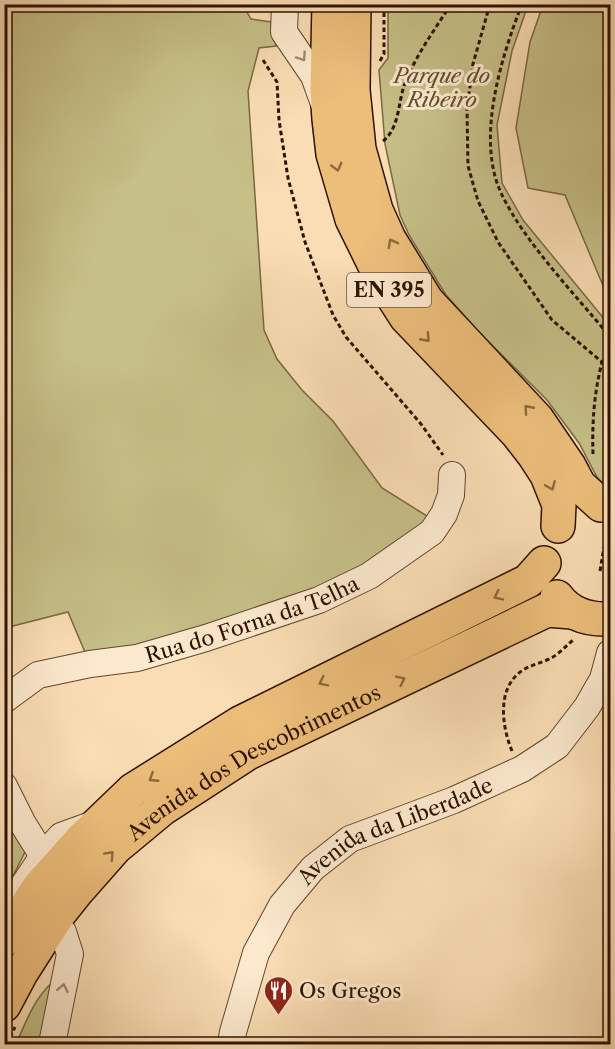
<svg xmlns="http://www.w3.org/2000/svg" width="615" height="1049" viewBox="0 0 615 1049" font-family="'Libre Caslon Text',serif">
	<style>
		.green { fill: #c6bf87; stroke: #7a6844; stroke-width: 1.5 }
		.lines { fill: none; stroke-linecap: round; stroke-linejoin: round }
		.minor-casing { stroke: #61452e; stroke-width: 28 }
		.major-casing { stroke: #2e1201; stroke-width: 36 }
		.path { stroke: #2e1201; stroke-width: 3; stroke-dasharray: 4.5 3; stroke-linecap: butt }
		.minor { stroke: #fce9ce; stroke-width: 26 }
		.major { stroke: #edbe7a; stroke-width: 33 }
		.oneway { stroke: #9f8872 }
		.oneway2 { stroke: #8e683e }
		.labels { text-anchor: middle; dominant-baseline: central; stroke-width: 6; stroke-linejoin: round; paint-order: stroke }
		.shield { fill: #fce9ce; stroke: #6c523e; stroke-width: 1.5 }
		.shield-label { font-size: 20px; font-weight: bold; fill: #2e1201 }
		.park-label { font-size: 21px; font-style: italic; fill: #634f30; stroke: #fce9ce }
		.street-label { font-size: 21px; fill: #2e1201; stroke: #fce9ce }
		.poi-label { font-size: 21px; fill: #2e1201; stroke: #fce9ce; text-anchor: start }
	</style>
	<rect width="100%" height="100%" fill="#faddb4"/>
	<filter id="stains"><feTurbulence type="fractalNoise" baseFrequency=".00333" numOctaves="4"/><feColorMatrix values="0 0 0 0 .2 0 0 0 0 .09 0 0 0 0 .02 0 0 0 .5 -.17"/></filter>
	<radialGradient id="worn" r=".72"><stop offset=".6" stop-color="#630" stop-opacity="0"/><stop offset="1" stop-color="#630" stop-opacity=".3"/></radialGradient>
	<g class="green">
		<path d="M5,5h238l8,14 20,3 5,24 -17,2 -11,43 16,239 13,29 25,31 31,31 49,67 45,28 5,16 -63,44 -279,88 -22,-52 -63,16z"/>
		<path d="M388,5h140l-16,46 -15,74 5,58 21,37 87,106v165l-13,-14 -18,-34 -32,-43 -69,-69 -32,-36 -37,-60 -9,-20 -15,-71 -6,-74 9,-12z"/>
		<path d="M543,5h67v287l-6,-4 -39,-93 -37,-7 -12,-60 14,-86z"/>
		<path d="M5,820l7,11 16,15 -23,46z"/>
		<path d="M63,973l-12,71h-35c13,-29 20,-51 47,-71z"/>
	</g>
	<g class="lines">
		<defs>
			<g id="minor">
				<path d="M285,4l-1,28 30,44 9,25"/>
				<path id="s1" d="M4,700l34,-25 52,-11 47,-6 69,-20 113,-38 50,-24 63,-44 12,-18 7,-19 1,-20"/>
				<path d="M4,786l19,38 20,32"/>
				<path d="M21,889l22,-33 18,-20 33,-12"/>
				<path d="M52,1044l18,-90 -7,-22"/>
				<path id="s2" d="M231,1044l2,-12 23,-79 26,-48 31,-37 37,-29 104,-39 68,-31 35,-23 30,-39 16,-28 7,-26"/>
			</g>
			<g id="major">
				<path d="M329,4l-2,86 2,29 4,35 19,65 29,59 25,39 111,116 17,22 13,20 12,30 -1,21"/>
				<path d="M354,4l-1,86 6,59 17,61 13,29 38,62 110,118 32,47 10,19 22,20"/>
				<path d="M557,597c13,18 32,23 53,22"/>
				<path d="M4,940l35,-53 43,-48 51,-49 107,-67 288,-142 16,-18"/>
				<path id="s3" d="M4,1005l17,-32 37,-58 20,-25 37,-42 47,-39 86,-56 299,-143 25,2"/>
			</g>
		</defs>
		<use href="#minor" class="minor-casing"/>
		<use href="#major" class="major-casing"/>
		<g class="path">
			<path d="M490,4l-17,60 -6,45 1,57 10,35 20,41 54,78 50,42"/>
			<path d="M522,4c-21,54 -47,136 -20,191 24,49 73,99 108,142"/>
			<path d="M263,60l14,22 2,38 9,58 17,64 28,73 13,22 75,87 22,31"/>
			<path d="M380,61l4,-7v-50"/>
			<path d="M383,141c16,-12 15,-37 21,-55 11,-30 30,-55 47,-82"/>
			<path d="M593,454c-1,-31 1,-61 9,-92l8,-4"/>
			<path d="M610,455l-2,5 2,8"/>
			<path d="M600,571l4,-24"/>
			<path d="M512,751c-10,-24 -15,-60 7,-78 9,-8 24,-10 34,-16 8,-5 14,-12 21,-18"/>
			<path d="M4,1041l6,-13"/>
			<path d="M7,1044l8,-17"/>
		</g>
		<use href="#minor" class="minor"/>
		<use href="#major" class="major"/>
	</g>
	<defs><path id="oneway-chevron" d="M-2-3.5L2.5 0L-2 3.5" fill="none" stroke-width="1.6" stroke-linecap="round" stroke-linejoin="round" transform="scale(1.5)"/></defs>
	<g class="oneway">
		<use href="#oneway-chevron" transform="translate(302 57) rotate(56)"/>
		<use href="#oneway-chevron" transform="translate(63 988) rotate(-79)"/>
	</g>
	<g class="oneway2">
		<use href="#oneway-chevron" transform="translate(337 167) rotate(75)"/>
		<use href="#oneway-chevron" transform="translate(392 243) rotate(-118)"/>
		<use href="#oneway-chevron" transform="translate(426 338) rotate(48)"/>
		<use href="#oneway-chevron" transform="translate(528 409) rotate(-132)"/>
		<use href="#oneway-chevron" transform="translate(551 486) rotate(67)"/>
		<use href="#oneway-chevron" transform="translate(498 596) rotate(154)"/>
		<use href="#oneway-chevron" transform="translate(401 680) rotate(-26)"/>
		<use href="#oneway-chevron" transform="translate(323 682) rotate(154)"/>
		<use href="#oneway-chevron" transform="translate(153 778) rotate(147)"/>
		<use href="#oneway-chevron" transform="translate(110 855) rotate(-47)"/>
	</g>
	<defs>
		<symbol id="restaurant-pin" viewBox="-11 -11 22 30"><path d="M0 17L-7.5 6A9.5 9.5 0 1 1 7.5 6Z" fill="#8f2418" stroke="#fce9ce"/><path d="M-5-6h1v4h1v-4h1v4h1v-4h1v5L-1.5 .5V6h-2V.5L-5-1ZM5-6V6H3V1.5H1.5Q1.5-4 5-6Z" fill="#fff"/></symbol>
	</defs>
	<g fill-rule="evenodd">
		<use href="#restaurant-pin" x="262" y="974" width="33" height="45"/>
	</g>
	<g class="labels">
		<rect class="shield" x="347" y="273" width="84" height="34" rx="4.5"/>
		<g class="shield-label">
			<text x="389" y="290">EN 395</text>
		</g>
		<g class="park-label">
			<text x="442" y="75">Parque do<tspan x="442" dy="24">Ribeiro</tspan></text>
		</g>
		<g class="street-label">
			<text stroke="none"><textPath href="#s1" startOffset="264">Rua do Forna da Telha</textPath></text>
			<text stroke="none"><textPath href="#s3" startOffset="357">Avenida dos Descobrimentos</textPath></text>
			<text stroke="none"><textPath href="#s2" startOffset="288">Avenida da Liberdade</textPath></text>
		</g>
		<g class="poi-label">
			<text x="299" y="990">Os Gregos</text>
		</g>
	</g>
	<rect width="615" height="1049" fill="none" stroke="#faddb4" stroke-width="24"/>
	<rect x="6" y="6" width="603" height="1037" fill="none" stroke="#2e1201" stroke-width="3"/>
	<rect x="12" y="12" width="591" height="1025" fill="none" stroke="#2e1201" stroke-width="1.5"/>
	<rect width="100%" height="100%" filter="url(#stains)"/>
	<rect width="100%" height="100%" fill="url(#worn)"/>
</svg>
